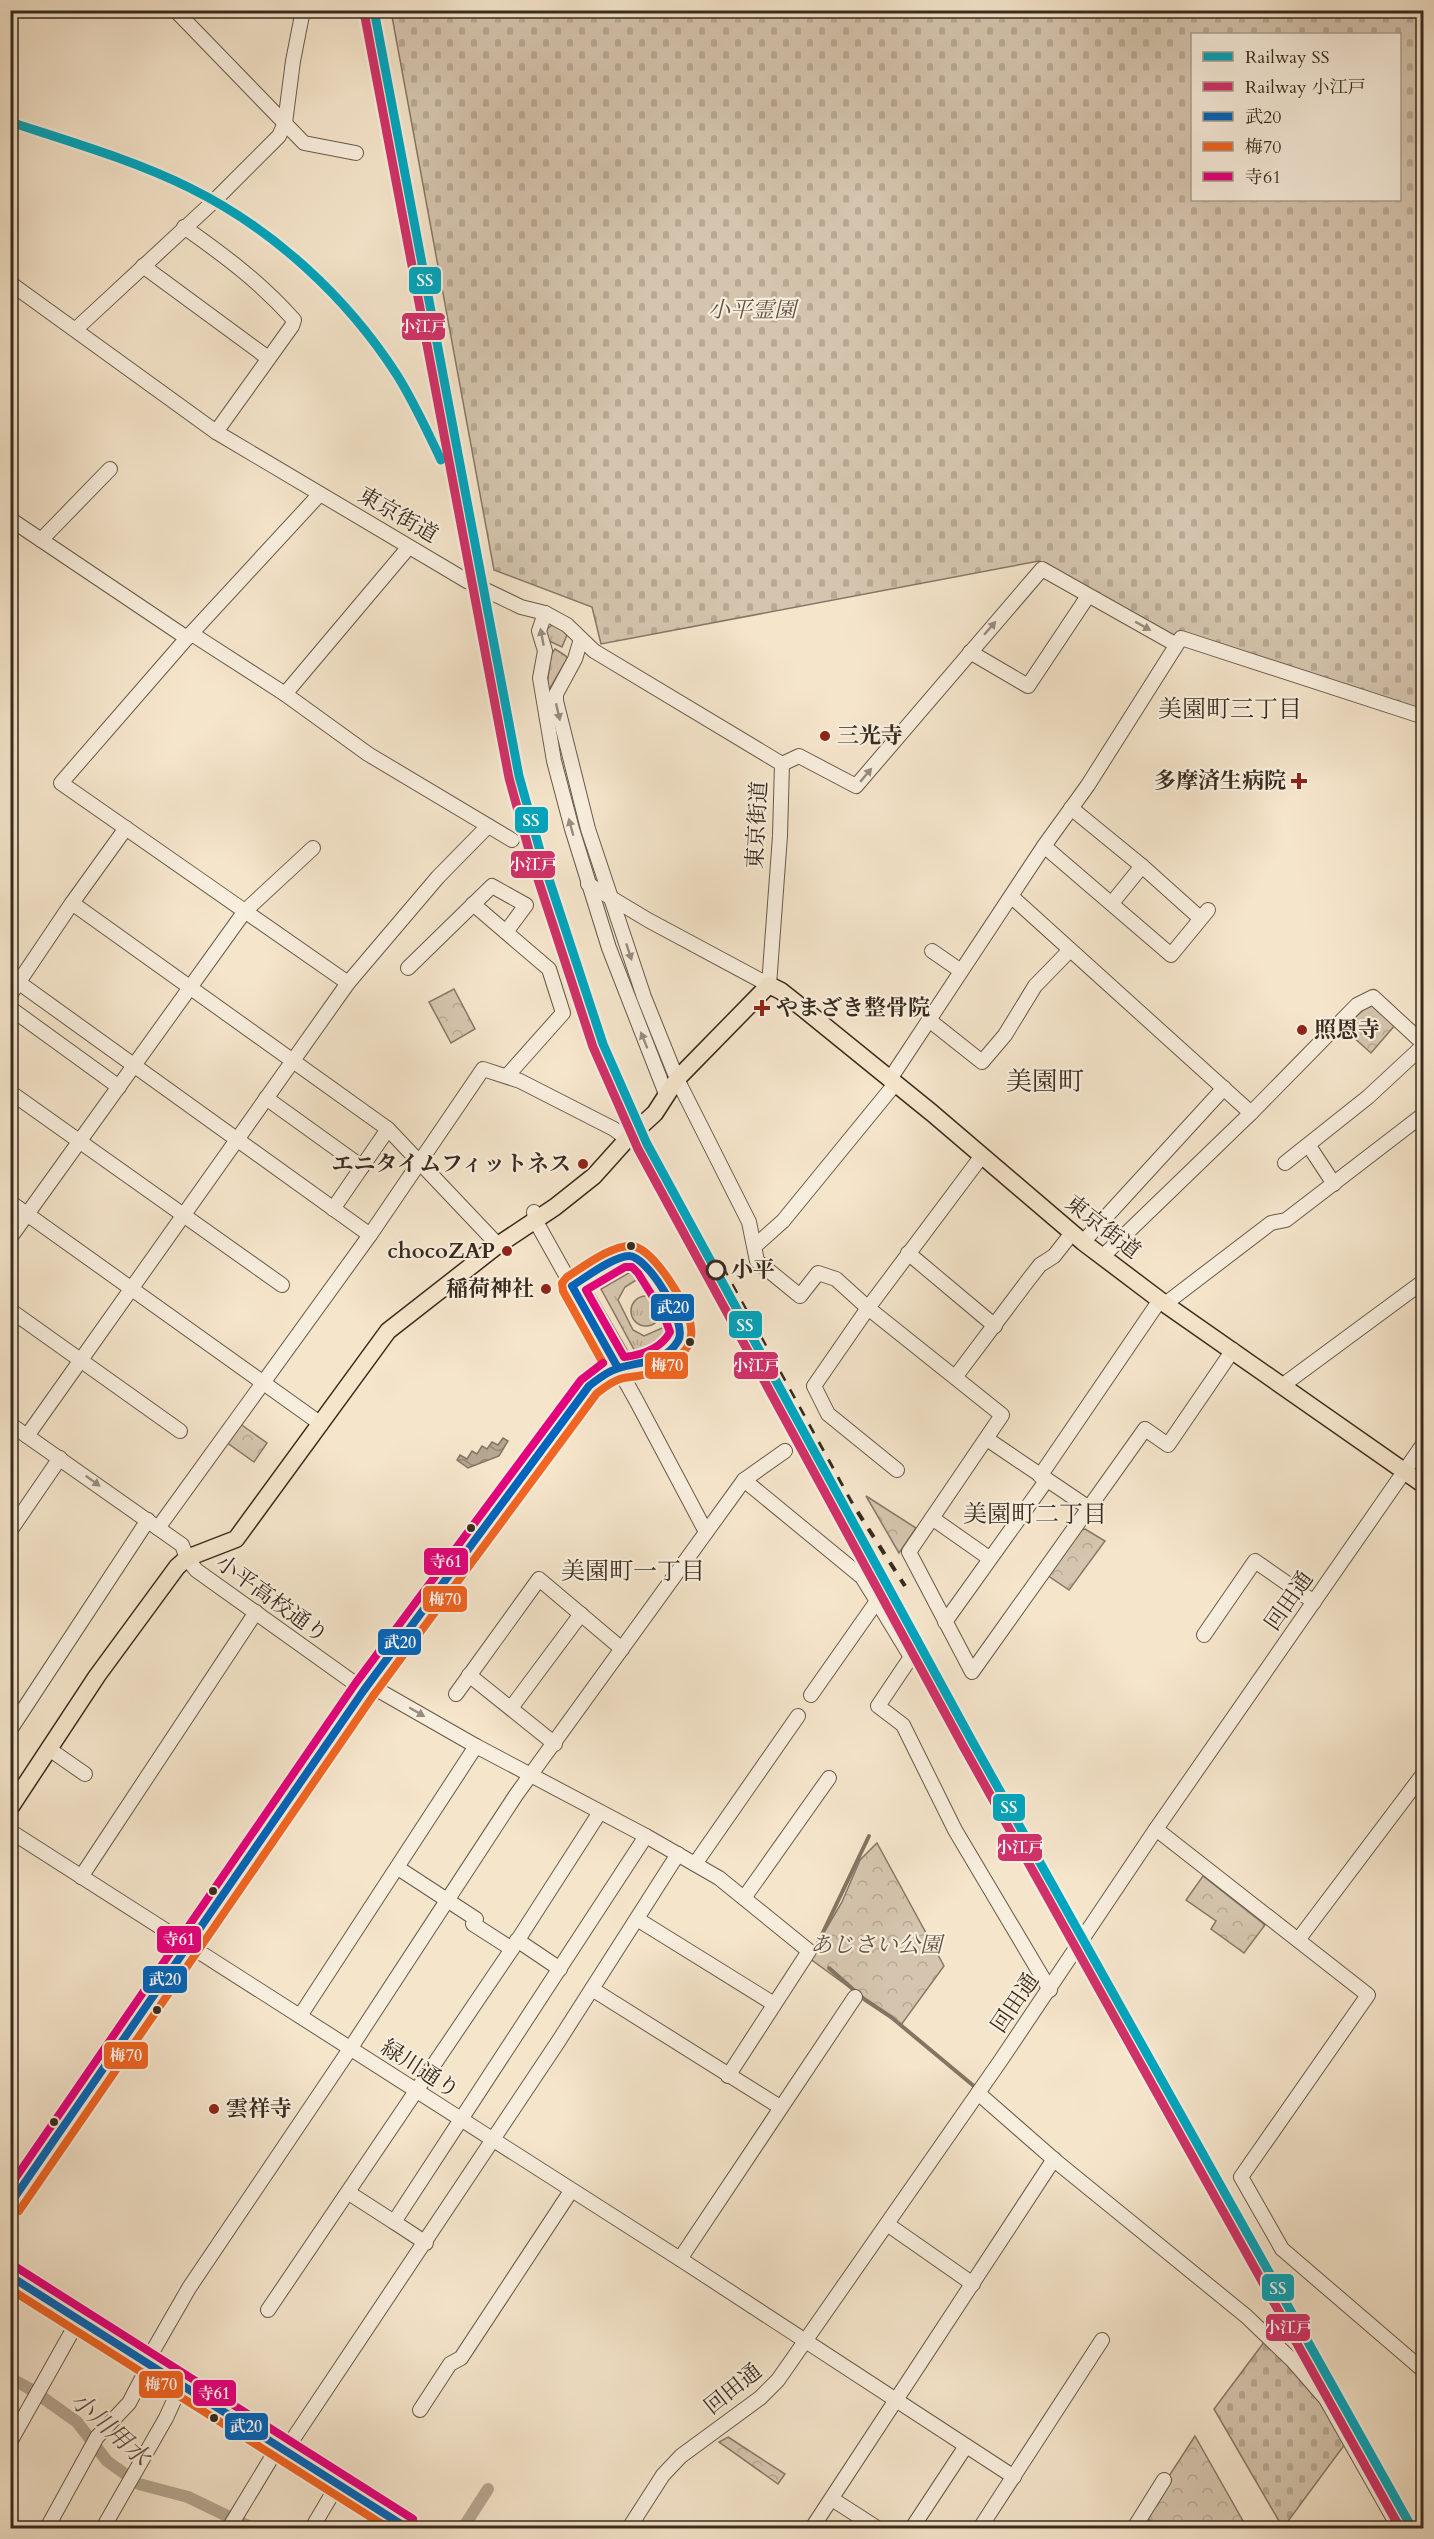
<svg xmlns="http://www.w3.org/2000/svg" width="1434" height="2539" viewBox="0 0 1434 2539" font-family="Cardo,'Noto Serif JP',serif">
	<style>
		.grass { fill: url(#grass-tufts); stroke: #867866; stroke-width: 1.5 }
		.forest { fill: url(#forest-crowns); stroke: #867866; stroke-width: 1.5 }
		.cemetery { fill: url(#cemetery-stones); stroke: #867866; stroke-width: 1.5; fill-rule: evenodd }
		.water { fill: url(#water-waves); stroke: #837562; stroke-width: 1.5 }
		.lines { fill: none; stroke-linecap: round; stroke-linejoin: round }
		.stream { stroke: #837562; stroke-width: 4 }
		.canal { stroke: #b5a690; stroke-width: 12 }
		.minor-casing { stroke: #675a49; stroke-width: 16 }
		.major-casing { stroke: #382b1e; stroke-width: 19 }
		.minor { stroke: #f8eedd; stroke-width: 14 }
		.major { stroke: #f5e5cb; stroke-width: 16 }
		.rail { stroke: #382b1e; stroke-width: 4; stroke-dasharray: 10 10; stroke-linecap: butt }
		.bus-1-casing { stroke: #f8eedd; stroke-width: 12 }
		.bus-2-casing { stroke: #f8eedd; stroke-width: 12 }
		.bus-3-casing { stroke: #f8eedd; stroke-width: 12 }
		.bus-1 { stroke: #0065bd; stroke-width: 8 }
		.bus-2 { stroke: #f26522; stroke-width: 8 }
		.bus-3 { stroke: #e5007d; stroke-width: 8 }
		.rail-1-casing { stroke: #f8eedd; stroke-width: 14 }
		.rail-2-casing { stroke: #f8eedd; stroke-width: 14 }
		.rail-1 { stroke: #00a6bf; stroke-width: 9 }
		.rail-2 { stroke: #d13169; stroke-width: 9 }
		.oneway { fill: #988c7e }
		.poi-dot { fill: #8f2418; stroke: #f8eedd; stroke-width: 2 }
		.bus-dot { fill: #382b1e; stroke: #f8eedd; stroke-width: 2 }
		.stop-dot { fill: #f8eedd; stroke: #382b1e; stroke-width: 3 }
		.labels { text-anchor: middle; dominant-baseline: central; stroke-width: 4.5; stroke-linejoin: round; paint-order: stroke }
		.park-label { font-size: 22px; font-style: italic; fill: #5f5242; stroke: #f8eedd }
		.street-label { font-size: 22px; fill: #382b1e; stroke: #f8eedd }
		.poi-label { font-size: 22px; font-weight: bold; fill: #382b1e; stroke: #f8eedd; text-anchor: start }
		.stop-label { font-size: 22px; font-weight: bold; fill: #382b1e; stroke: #f8eedd; text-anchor: start }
		.neighbourhood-label { font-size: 24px; fill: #382b1e; stroke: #f8eedd }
		.water-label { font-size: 24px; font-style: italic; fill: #5e5040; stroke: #f8eedd }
		.quarter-label { font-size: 26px; fill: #382b1e; stroke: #f8eedd }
		.line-badge { stroke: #f8eedd; stroke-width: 2 }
		.badge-label { font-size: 16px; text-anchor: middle; font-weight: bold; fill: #fff }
	</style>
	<defs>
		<pattern id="grass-tufts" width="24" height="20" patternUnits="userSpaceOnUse" patternTransform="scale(1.5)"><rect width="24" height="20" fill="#d5c5ae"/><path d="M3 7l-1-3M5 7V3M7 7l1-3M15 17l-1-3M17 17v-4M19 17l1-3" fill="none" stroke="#b8a995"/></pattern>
		<pattern id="forest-crowns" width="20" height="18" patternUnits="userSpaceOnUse" patternTransform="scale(1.5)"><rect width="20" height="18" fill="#d5c5ae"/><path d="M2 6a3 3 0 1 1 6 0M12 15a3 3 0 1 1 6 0" fill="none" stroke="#b8a995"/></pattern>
		<pattern id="cemetery-stones" width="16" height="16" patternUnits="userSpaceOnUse" patternTransform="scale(1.5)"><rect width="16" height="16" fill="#d5c5ae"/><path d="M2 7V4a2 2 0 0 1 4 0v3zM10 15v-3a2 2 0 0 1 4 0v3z" fill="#b8a995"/></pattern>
		<pattern id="water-waves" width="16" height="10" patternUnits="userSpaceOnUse" patternTransform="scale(1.5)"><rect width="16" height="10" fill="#b5a690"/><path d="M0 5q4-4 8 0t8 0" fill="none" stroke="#948775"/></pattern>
	</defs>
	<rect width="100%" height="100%" fill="#f5e5cb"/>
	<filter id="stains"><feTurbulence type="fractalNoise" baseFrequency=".00333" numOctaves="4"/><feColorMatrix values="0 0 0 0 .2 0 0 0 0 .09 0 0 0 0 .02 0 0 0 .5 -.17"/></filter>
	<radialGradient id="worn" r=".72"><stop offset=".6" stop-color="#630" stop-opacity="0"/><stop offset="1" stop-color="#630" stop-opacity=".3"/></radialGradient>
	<g class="grass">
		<path d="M552,625l12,5 3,5 -5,12 -15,-7 -3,-8z"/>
		<path d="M555,649l11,7 1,3 -18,31 -2,-4 4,-32z"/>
		<path d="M632,1271l6,1 3,5 -16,10 -7,13 15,30 11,6 25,-11 1,6 -3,5 -31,17 -35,-64z"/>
		<path d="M595,1295l35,60 -1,2 -9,-3 -28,-52z"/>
		<circle cx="646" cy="1311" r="15"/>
	</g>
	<g class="forest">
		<path d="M454,989l21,40 -24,14 -22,-41z"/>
		<path d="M1369,1005l6,1 21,18 -25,29 -28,-25z"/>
		<path d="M239,1423l28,20 -13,19 -28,-20z"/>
		<path d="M866,1496l50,32 -17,25z"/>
		<path d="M1085,1529l20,12 -36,49 -22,-15 30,-44z"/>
		<path d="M877,1843l67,123 -43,59 -92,-67 33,-56 18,-42z"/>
		<path d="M1203,1876l62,49 -21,28 -33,-24 5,-8 -30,-21z"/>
		<path d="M1195,2436l52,92h-85l-19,-12z"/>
		<path d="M728,2437l57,37 -7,10 -59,-42z"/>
	</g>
	<g class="cemetery">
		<path d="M391,11h1032v700l-252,-70 -132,-80 -438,83 -9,-37 -98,-37zM1192,34h208v166h-208z"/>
		<path d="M1268,2337l24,23 56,80 -65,88 -69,-119z"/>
	</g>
	<path class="water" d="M503,1438l5,3 -9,15 -31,12 -11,-8 3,-5 7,4 5,-8 5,3 5,-8 5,3 5,-7 6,3z"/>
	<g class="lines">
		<g class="stream">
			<path d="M815,1949l54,-113"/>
			<path d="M829,1968l35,31 27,18 84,70"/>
		</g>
		<g class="canal">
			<path d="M10,2378l22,12 45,32 30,39 32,23 49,13 64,31"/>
			<path d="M463,2528l25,-39"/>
		</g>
		<defs>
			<g id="minor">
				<path d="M175,10l129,133 52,10"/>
				<path d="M184,227c41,29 76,55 110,93l-2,6 -76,106"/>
				<path d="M143,266l125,92"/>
				<path d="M10,283l206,149 251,149 54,26 24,6 22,12 27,26 188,113 -2,72 -11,149 -121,-65 -60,-36"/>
				<path d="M76,329l138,-128 65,-65 6,-13 8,-62 10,-51"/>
				<path d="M319,495l-132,143 -126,145 287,200"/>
				<path d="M10,519l177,119"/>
				<path d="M41,540l69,-71"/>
				<path d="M545,613l-6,18 6,20 -5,27 14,83 18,68 37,119 57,146"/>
				<path d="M192,634l93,60 83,60 144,86"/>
				<path d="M581,639l-6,20 -19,35v7l32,128 56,168 33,82 72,143 8,39 43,35 18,-23 18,6 32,29 134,107 -93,137 63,120 173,-243 23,16 65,-95"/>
				<path d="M970,652l58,34 60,-90"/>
				<path d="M285,694l123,-146"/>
				<path d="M782,764l17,-8 57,30 186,-217 133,75"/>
				<path d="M1071,808l71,58"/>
				<path d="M1044,846l127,109 37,-45"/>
				<path d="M1012,897l239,216"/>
				<path d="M72,903l316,226 110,116"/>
				<path d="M1112,903l30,-37 58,52"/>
				<path d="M473,904l76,65 14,44 -56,63"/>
				<path d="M932,951l29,20"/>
				<path d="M408,968l84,-82 34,19 -20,27"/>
				<path d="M18,982l352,253"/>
				<path d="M10,995l62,-92 54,-75"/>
				<path d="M10,1008l109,79"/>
				<path d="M929,1020l53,42 23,-27 30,-49 35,-36"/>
				<path d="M890,1079l154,-233 44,-61 93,-147 243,79"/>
				<path d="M10,1092l272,193"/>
				<path d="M266,1098l96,69"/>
				<path d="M1309,1146l25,38"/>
				<path d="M1285,1163l83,-66 56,-52"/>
				<path d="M10,1202l311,222"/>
				<path d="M333,1209l55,-80"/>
				<path d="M534,1212l1,8 101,180 70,132"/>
				<path d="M10,1238l235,-327 68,-63"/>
				<path d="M1083,1242l141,-154"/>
				<path d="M755,1246l28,-25 112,-137"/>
				<path d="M908,1253l87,73"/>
				<path d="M1103,1256l148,-143 106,-108 16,-8 51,47"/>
				<path d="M1165,1304l106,-81 15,-3 138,-106"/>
				<path d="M10,1310l170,121"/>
				<path d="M956,1376l73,-97 11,-14 14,-9 18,-23"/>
				<path d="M1283,1385l141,-104"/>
				<path d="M10,1424l172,121 5,13 9,12 168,120h14l98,56 170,90 73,42 90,73 -81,125"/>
				<path d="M27,1436l321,-453 90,-106 50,-51"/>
				<path d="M987,1439l102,69"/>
				<path d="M897,1470l-69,-56 -14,-28 54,-78 113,-151"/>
				<path d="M1040,1476l120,-176"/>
				<path d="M744,1480l118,97 15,24 -66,94"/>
				<path d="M932,1518l57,40"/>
				<path d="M158,1528l212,-293 113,-166 37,12 94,48 13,10"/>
				<path d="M10,1531l50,-73"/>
				<path d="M877,1601l34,56 -33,49 25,19 52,105 95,160"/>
				<path d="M945,1622l101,-141"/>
				<path d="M1204,1635l51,-74 59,41"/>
				<path d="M469,1675l86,69"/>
				<path d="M456,1694l83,-115 83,70"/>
				<path d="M511,1708l70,-94"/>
				<path d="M10,1730l138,-210"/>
				<path d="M49,1749l36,25"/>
				<path d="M1156,1829l212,166 -127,182 41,72 142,122"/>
				<path d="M10,1831l670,428 334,218"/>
				<path d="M695,1864l103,-148"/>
				<path d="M398,1868l78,51 -3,5 39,25"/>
				<path d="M81,1877l175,-265"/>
				<path d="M744,1898l85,-120"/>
				<path d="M637,1919l137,85"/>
				<path d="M517,1940l43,29"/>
				<path d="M1298,1940l126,-167"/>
				<path d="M592,1989l188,118"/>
				<path d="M300,2016l176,-270"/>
				<path d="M978,2093l80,70 188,153 46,44 34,39 73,129"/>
				<path d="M349,2193l45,29 252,-386"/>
				<path d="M10,2205l354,-515 225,-304c9,-7 17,-14 28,-18 7,-2 16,-1 23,-3 20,-6 45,-21 39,-43l-36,-61 -6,-5 -16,1 -49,29"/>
				<path d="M394,2222l32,21"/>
				<path d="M887,2224l86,60"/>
				<path d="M680,2259l175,-262"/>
				<path d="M268,2310l244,-361 88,-137"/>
				<path d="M146,2363l43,-75 161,-239 166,-254 228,-315 41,-29"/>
				<path d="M420,2410l30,-46 11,-6 110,-167"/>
				<path d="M10,2442l69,-123"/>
				<path d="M285,2451l273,-409 120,-188"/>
				<path d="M832,2499l45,29"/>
				<path d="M47,2528l50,-91 32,-34 20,-38"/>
				<path d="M103,2528l63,-110 15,-33"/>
				<path d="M229,2528l49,-81"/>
				<path d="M312,2528l26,-44"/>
				<path d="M629,2528l34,-53 18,-19 79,-58 18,-18 223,-320 155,-231 268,-386"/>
				<path d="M812,2528l242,-369"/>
				<path d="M912,2528l54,-82"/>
				<path d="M980,2528l122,-188"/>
				<path d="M1134,2528l30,-48"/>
			</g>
			<g id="major">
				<path d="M10,1808l87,-132 80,-109 10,-9 49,-19 152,-208 110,-86 57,-38 39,-31 35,-39 26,-24 22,-34 92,-94 12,6 24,19 127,103 151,129 82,62 259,181"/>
				<path d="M10,2276l397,252"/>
			</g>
		</defs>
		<use href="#minor" class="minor-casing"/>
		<use href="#major" class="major-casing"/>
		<use href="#minor" class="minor"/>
		<use href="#major" class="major"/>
		<path class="rail" d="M722,1267l128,233 55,86"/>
		<defs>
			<g id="bus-1">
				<path d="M10,2204l354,-514 225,-304c8,-6 17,-14 27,-17 22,-8 48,-5 62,-28 11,-17 -30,-85 -49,-85 -15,0 -44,22 -57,30l46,82"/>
				<path d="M10,2276l397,252"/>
			</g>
			<g id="bus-2">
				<path d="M19,2211l354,-515 224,-303c7,-5 14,-11 23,-14 6,-2 12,-2 18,-3 18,-3 40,-14 50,-30 3,-6 4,-12 3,-18 -1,-21 -38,-80 -59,-82 -19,-2 -49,21 -65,31l-5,6 1,8 40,72"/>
				<path d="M10,2289l378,239"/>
			</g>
			<g id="bus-3">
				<path d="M625,1267h7l6,6 25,40 7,19c-9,17 -29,23 -46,25l-38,-67z"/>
				<path d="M10,2186l345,-502 226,-304 22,-17"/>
				<path d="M16,2267l397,252"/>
			</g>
		</defs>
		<use href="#bus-1" class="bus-1-casing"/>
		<use href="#bus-2" class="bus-2-casing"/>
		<use href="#bus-3" class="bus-3-casing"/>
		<use href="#bus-1" class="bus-1"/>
		<use href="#bus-2" class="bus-2"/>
		<use href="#bus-3" class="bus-3"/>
		<defs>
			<g id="rail-1">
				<path d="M374,10l145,766 23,82 61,186 44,100 325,597 440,787"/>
				<path d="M10,122c61,20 123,38 180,66 83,41 157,109 207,187 17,27 30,56 44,85"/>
			</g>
			<path id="rail-2" d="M364,12l145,766 23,83 61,186 45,102 325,597 437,782"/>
		</defs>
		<use href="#rail-1" class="rail-1-casing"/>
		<use href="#rail-2" class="rail-2-casing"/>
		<use href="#rail-1" class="rail-1"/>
		<use href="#rail-2" class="rail-2"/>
	</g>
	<defs><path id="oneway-solid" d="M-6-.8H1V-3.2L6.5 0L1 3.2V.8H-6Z" transform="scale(1.5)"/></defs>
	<g class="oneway">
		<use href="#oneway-solid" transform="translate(1143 626) rotate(29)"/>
		<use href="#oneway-solid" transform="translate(990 628) rotate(-49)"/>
		<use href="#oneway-solid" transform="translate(542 637) rotate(-101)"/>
		<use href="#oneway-solid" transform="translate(558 712) rotate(77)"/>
		<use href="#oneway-solid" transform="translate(866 775) rotate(-50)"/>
		<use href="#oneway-solid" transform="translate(571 827) rotate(-105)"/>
		<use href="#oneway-solid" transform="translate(629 952) rotate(72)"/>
		<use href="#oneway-solid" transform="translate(644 1040) rotate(-112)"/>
		<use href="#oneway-solid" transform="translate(93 1481) rotate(36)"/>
		<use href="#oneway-solid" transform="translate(417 1712) rotate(30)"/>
	</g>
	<g class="poi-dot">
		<circle cx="825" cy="736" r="6"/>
		<path d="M1296 772h6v6h6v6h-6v6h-6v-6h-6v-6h6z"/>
		<path d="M759 999h6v6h6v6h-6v6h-6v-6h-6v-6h6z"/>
		<circle cx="1302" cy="1030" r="6"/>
		<circle cx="583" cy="1164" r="6"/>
		<circle cx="507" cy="1251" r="6"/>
		<circle cx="546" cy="1289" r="6"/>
		<circle cx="214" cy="2109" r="6"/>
	</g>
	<g class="bus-dot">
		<circle cx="631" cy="1246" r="5"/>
		<circle cx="690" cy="1342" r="5"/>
		<circle cx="471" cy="1528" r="5"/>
		<circle cx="213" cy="1891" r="5"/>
		<circle cx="157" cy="2010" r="5"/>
		<circle cx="54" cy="2122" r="5"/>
		<circle cx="214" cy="2418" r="5"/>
	</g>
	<circle class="stop-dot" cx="716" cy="1270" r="9"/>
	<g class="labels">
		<g class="park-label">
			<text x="752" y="310">小平霊園</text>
			<text x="876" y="1945">あじさい公園</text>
		</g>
		<g class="street-label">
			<text transform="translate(398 515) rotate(30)">東京街道</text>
			<text transform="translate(757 825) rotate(-87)">東京街道</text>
			<text transform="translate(1103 1227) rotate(38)">東京街道</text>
			<text transform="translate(272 1599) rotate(36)">小平高校通り</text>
			<text transform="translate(1289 1601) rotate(-55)">回田通</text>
			<text transform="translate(1015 2003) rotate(-56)">回田通</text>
			<text transform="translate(420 2069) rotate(33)">緑川通り</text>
			<text transform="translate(733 2389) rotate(-39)">回田通</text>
		</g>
		<g class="poi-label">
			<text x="837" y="736">三光寺</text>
			<text x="1286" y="781" text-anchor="end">多摩済生病院</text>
			<text x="776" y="1008">やまざき整骨院</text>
			<text x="1314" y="1030">照恩寺</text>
			<text x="571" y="1164" text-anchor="end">エニタイムフィットネス</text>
			<text x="495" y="1251" text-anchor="end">chocoZAP</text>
			<text x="534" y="1289" text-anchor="end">稲荷神社</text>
			<text x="226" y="2109">雲祥寺</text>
		</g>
		<g class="stop-label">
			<text x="731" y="1270">小平</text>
		</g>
		<g class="neighbourhood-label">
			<text x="1230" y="709">美園町三丁目</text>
			<text x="1035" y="1514">美園町二丁目</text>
			<text x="633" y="1571">美園町一丁目</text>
		</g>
		<g class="water-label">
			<text transform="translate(110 2429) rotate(42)">小川用水</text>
		</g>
		<g class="quarter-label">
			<text x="1045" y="1081">美園町</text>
		</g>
	</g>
	<g class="line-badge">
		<rect x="408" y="266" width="34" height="29" rx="6" fill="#00a6bf"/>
		<rect x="401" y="312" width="45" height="29" rx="6" fill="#d13169"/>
		<rect x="514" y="806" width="35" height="28" rx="6" fill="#00a6bf"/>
		<rect x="510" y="850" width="46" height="29" rx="6" fill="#d13169"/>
		<rect x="650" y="1293" width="45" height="29" rx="6" fill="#0065bd"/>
		<rect x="728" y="1310" width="35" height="29" rx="6" fill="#00a6bf"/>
		<rect x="733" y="1351" width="46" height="29" rx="6" fill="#d13169"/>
		<rect x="644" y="1351" width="45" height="29" rx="6" fill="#f26522"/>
		<rect x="423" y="1547" width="46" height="29" rx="6" fill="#e5007d"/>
		<rect x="422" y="1585" width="46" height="28" rx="6" fill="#f26522"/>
		<rect x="377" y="1628" width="45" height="28" rx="6" fill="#0065bd"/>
		<rect x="992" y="1793" width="34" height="29" rx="6" fill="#00a6bf"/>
		<rect x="997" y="1833" width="46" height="29" rx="6" fill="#d13169"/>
		<rect x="156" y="1925" width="46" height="29" rx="6" fill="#e5007d"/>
		<rect x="142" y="1965" width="46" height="29" rx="6" fill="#0065bd"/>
		<rect x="103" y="2041" width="46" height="29" rx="6" fill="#f26522"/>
		<rect x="1261" y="2273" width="34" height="29" rx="6" fill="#00a6bf"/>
		<rect x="1265" y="2313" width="46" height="29" rx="6" fill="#d13169"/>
		<rect x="138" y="2370" width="46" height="29" rx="6" fill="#f26522"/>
		<rect x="192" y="2379" width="45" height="28" rx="6" fill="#e5007d"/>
		<rect x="224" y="2412" width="45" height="29" rx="6" fill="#0065bd"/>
	</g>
	<g class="badge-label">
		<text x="425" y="286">SS</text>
		<text x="423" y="332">小江戸</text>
		<text x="531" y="826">SS</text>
		<text x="533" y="870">小江戸</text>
		<text x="673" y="1313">武20</text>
		<text x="745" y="1331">SS</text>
		<text x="756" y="1371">小江戸</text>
		<text x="667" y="1371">梅70</text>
		<text x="446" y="1567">寺61</text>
		<text x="445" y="1605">梅70</text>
		<text x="400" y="1648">武20</text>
		<text x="1009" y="1813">SS</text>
		<text x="1020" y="1853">小江戸</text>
		<text x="179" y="1945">寺61</text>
		<text x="165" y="1985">武20</text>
		<text x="126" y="2061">梅70</text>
		<text x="1278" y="2294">SS</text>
		<text x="1288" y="2333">小江戸</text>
		<text x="161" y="2390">梅70</text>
		<text x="214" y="2399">寺61</text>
		<text x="246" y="2432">武20</text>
	</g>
	<rect width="1434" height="2539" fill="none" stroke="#f5e5cb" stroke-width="36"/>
	<rect x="12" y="12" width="1410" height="2515" fill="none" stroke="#382b1e" stroke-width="3"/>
	<rect x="18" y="18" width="1398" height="2503" fill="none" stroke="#382b1e" stroke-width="1.5"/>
	<rect x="1191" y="33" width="210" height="168" fill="#f8eedd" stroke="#aba091" stroke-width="1.5"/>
	<rect x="1203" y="52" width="30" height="9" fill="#00a6bf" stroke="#aba091" stroke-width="1.5"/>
	<text x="1245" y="63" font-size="18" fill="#382b1e">Railway SS</text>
	<rect x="1203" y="82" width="30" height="9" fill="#d13169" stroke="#aba091" stroke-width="1.5"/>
	<text x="1245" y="93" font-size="18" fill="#382b1e">Railway 小江戸</text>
	<rect x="1203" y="112" width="30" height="9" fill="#0065bd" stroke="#aba091" stroke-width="1.5"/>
	<text x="1245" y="123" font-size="18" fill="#382b1e">武20</text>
	<rect x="1203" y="142" width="30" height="9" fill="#f26522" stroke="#aba091" stroke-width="1.5"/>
	<text x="1245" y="153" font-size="18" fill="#382b1e">梅70</text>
	<rect x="1203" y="172" width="30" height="9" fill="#e5007d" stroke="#aba091" stroke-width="1.5"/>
	<text x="1245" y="183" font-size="18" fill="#382b1e">寺61</text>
	<rect width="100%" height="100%" filter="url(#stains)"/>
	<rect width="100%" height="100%" fill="url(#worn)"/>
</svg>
